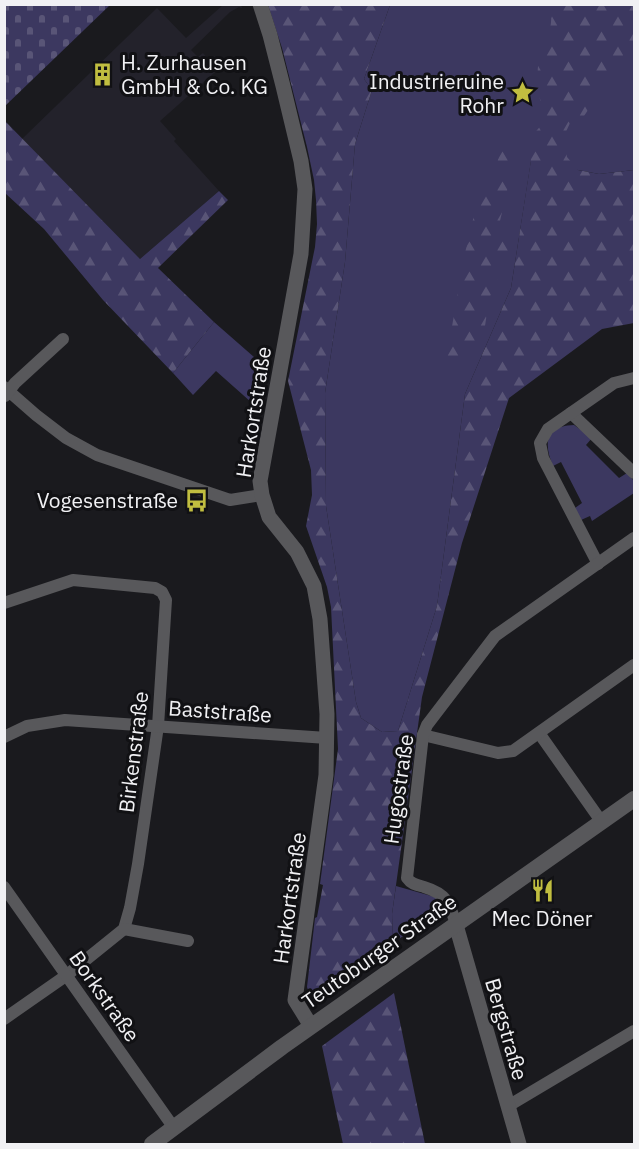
<svg xmlns="http://www.w3.org/2000/svg" width="639" height="1149" viewBox="0 0 639 1149" font-family="'IBM Plex Sans',sans-serif">
	<style>
		.built { fill: #23222b }
		.green { fill: #3c3860 }
		.forest { fill: url(#forest-firs) }
		.cemetery { fill: url(#cemetery-stones) }
		.lines { fill: none; stroke-linecap: round; stroke-linejoin: round }
		.minor { stroke: #58585b; stroke-width: 12 }
		.tertiary { stroke: #58585b; stroke-width: 15 }
		.secondary { stroke: #58585b; stroke-width: 16 }
		.labels { text-anchor: middle; dominant-baseline: central; stroke-width: 6; stroke-linejoin: round; paint-order: stroke }
		.poi-label { font-size: 21px; fill: #f1f1f4; stroke: #111114; text-anchor: end }
		.street-label { font-size: 21px; fill: #f1f1f4; stroke: #111114 }
	</style>
	<defs>
		<pattern id="forest-firs" width="22" height="20" patternUnits="userSpaceOnUse" patternTransform="scale(1.5)"><rect width="22" height="20" fill="#3c3860"/><path d="M5 1l3.5 6h-7zM16 11l3.5 6h-7z" fill="#595577"/></pattern>
		<pattern id="cemetery-stones" width="16" height="16" patternUnits="userSpaceOnUse" patternTransform="scale(1.5)"><rect width="16" height="16" fill="#3c3860"/><path d="M2 7V4a2 2 0 0 1 4 0v3zM10 15v-3a2 2 0 0 1 4 0v3z" fill="#595577"/></pattern>
	</defs>
	<rect width="100%" height="100%" fill="#1a1a1e"/>
	<path class="built" d="M223,5h18l1,3 -3,-1 -9,5 -39,38 7,7 5,-4 7,8 5,-5 8,9 -63,56 16,18 -2,2 45,50 -79,68 -118,-120 135,-131 29,30z"/>
	<g class="green">
		<path d="M390,5h244v165l-35,4 -68,-13 -20,127 -46,106 -28,212 -39,125 -16,1 -21,-14 -5,-16 -30,-196 -1,-113 20,-131 10,-118 17,-54 -8,-11z"/>
		<path d="M214,322l55,48 -9,40 -44,-39 -23,24 -20,-22z"/>
		<path d="M574,425l18,13 -6,7 33,33 8,-5 7,8v12l-42,28 -2,-5 -9,4 -6,-12 7,-5 -21,-41 -8,4c-10,-23 -7,-40 21,-41z"/>
		<path d="M396,886l39,11 12,9 -54,37 -1,-29z"/>
	</g>
	<g class="forest">
		<path d="M268,5h122l-26,74 8,11 -17,54 -10,118 -20,131 1,113 30,196 5,16 21,14 16,-1 39,-125 28,-212 46,-106 20,-128 -6,-16 19,-22c-3,-17 -9,-44 -5,-62 4,-21 14,-24 12,-50l-6,-5h89v38l-3,5 -21,20 -6,13 -15,15 -1,14 -6,9 -12,4 -7,15 4,19 11,13 21,4 35,-4v153l-32,6 -93,69 -47,145 -40,154 -30,217 1,29 -73,52 -6,1 -5,-3 -2,-6 8,-69 2,-1 6,-32 -3,-1 18,-135 -7,-142 -4,-20 -21,-61 6,-31 -1,-25 -23,-89 27,-134 2,-23 -1,-24 -2,-20 -7,-33 -25,-99z"/>
		<path d="M5,121l135,138 79,-68 9,9 -70,68 56,54 -41,51 -70,-73 -59,-71 -39,-36z"/>
		<path d="M503,140l7,5 -1,38 -10,42 10,26 -20,48 -4,27 -12,30 -13,15 -15,-5 20,-113 12,-50 13,-12z"/>
		<path d="M394,993l31,151h-82l-21,-98z"/>
	</g>
	<path class="cemetery" d="M5,4h105v1l-105,101z"/>
	<g class="lines">
		<g class="minor">
			<path d="M4,387l32,28 30,23 31,17 133,45 32,-5"/>
			<path d="M5,396l10,-13 48,-44"/>
			<path d="M571,413l63,60"/>
			<path d="M598,564l-55,-106 -3,-15 8,-14 66,-46 20,-5"/>
			<path d="M4,603l69,-23 82,8 7,4 4,8 -8,126 -20,138 -8,44 -6,21 -57,46 -63,44"/>
			<path d="M539,733l62,88"/>
			<path d="M423,735l75,18 15,-2 121,-86"/>
			<path d="M4,737l23,-11 38,-6 262,18"/>
			<path d="M4,887l170,241"/>
			<path d="M456,925c-6,-22 -9,-31 -32,-38 -7,-2 -13,-3 -17,-9l16,-143 4,-10 68,-89 139,-98"/>
			<path d="M124,929l64,12"/>
			<path d="M508,1106l126,-75"/>
		</g>
		<g class="tertiary">
			<path d="M260,4l10,31 13,51 18,75 4,28 -4,65 -41,227 2,14 7,22 28,35 17,34 6,33 7,95 -1,61 -31,225 16,26"/>
			<path d="M456,925l63,219"/>
		</g>
		<path class="secondary" d="M152,1144l130,-97 352,-248"/>
	</g>
	<defs>
		<symbol id="building-bare" viewBox="-9 -9 18 18"><path d="M-4-6H4V6H1V3H-1V6H-4ZM-2.5-4.3h1.7v1.8h-1.7ZM.8-4.3h1.7v1.8H.8ZM-2.5-1h1.7V.8h-1.7ZM.8-1h1.7V.8H.8Z" fill="#c1be40" stroke="#111114" stroke-width="2.5" paint-order="stroke"/></symbol>
		<symbol id="sight-bare" viewBox="-9 -9 18 18"><path d="M0-6L1.8-2.2L6-1.7L2.9 1.2L3.7 5.4L0 3.3L-3.7 5.4L-2.9 1.2L-6-1.7L-1.8-2.2Z" fill="#c1be40" stroke="#111114" stroke-width="2.5" paint-order="stroke"/></symbol>
		<symbol id="bus-bare" viewBox="-9 -9 18 18"><path d="M-5-6H5V4H4V6H2V4H-2V6H-4V4H-5ZM-3.5-4V0h7V-4ZM-3.5 1.2v1.5H-2V1.2ZM2 1.2v1.5H3.5V1.2Z" fill="#c1be40" stroke="#111114" stroke-width="2.5" paint-order="stroke"/></symbol>
		<symbol id="restaurant-bare" viewBox="-9 -9 18 18"><path d="M-5-6h1v4h1v-4h1v4h1v-4h1v5L-1.5 .5V6h-2V.5L-5-1ZM5-6V6H3V1.5H1.5Q1.5-4 5-6Z" fill="#c1be40" stroke="#111114" stroke-width="2.5" paint-order="stroke"/></symbol>
	</defs>
	<g fill-rule="evenodd">
		<use href="#building-bare" x="86" y="58" width="33" height="33"/>
		<use href="#sight-bare" x="506" y="76" width="33" height="33"/>
		<use href="#bus-bare" x="180" y="484" width="33" height="33"/>
		<use href="#restaurant-bare" x="526" y="874" width="33" height="33"/>
	</g>
	<g class="labels">
		<g class="poi-label">
			<text x="121" y="62" text-anchor="start">H. Zurhausen<tspan x="121" dy="24">GmbH &amp; Co. KG</tspan></text>
			<text x="504" y="81">Industrieruine<tspan x="504" dy="24">Rohr</tspan></text>
			<text x="178" y="500">Vogesenstraße</text>
			<text x="542" y="918" text-anchor="middle">Mec Döner</text>
		</g>
		<g class="street-label">
			<text transform="translate(253 412) rotate(-81)">Harkortstraße</text>
			<text transform="translate(220 711) rotate(4)">Baststraße</text>
			<text transform="translate(133 752) rotate(-83)">Birkenstraße</text>
			<text transform="translate(398 789) rotate(-82)">Hugostraße</text>
			<text transform="translate(289 898) rotate(-82)">Harkortstraße</text>
			<text transform="translate(379 951) rotate(-35)">Teutoburger Straße</text>
			<text transform="translate(105 996) rotate(55)">Borkstraße</text>
			<text transform="translate(507 1029) rotate(74)">Bergstraße</text>
		</g>
	</g>
	<rect width="639" height="1149" fill="none" stroke="#f1f1f4" stroke-width="12"/>
</svg>
